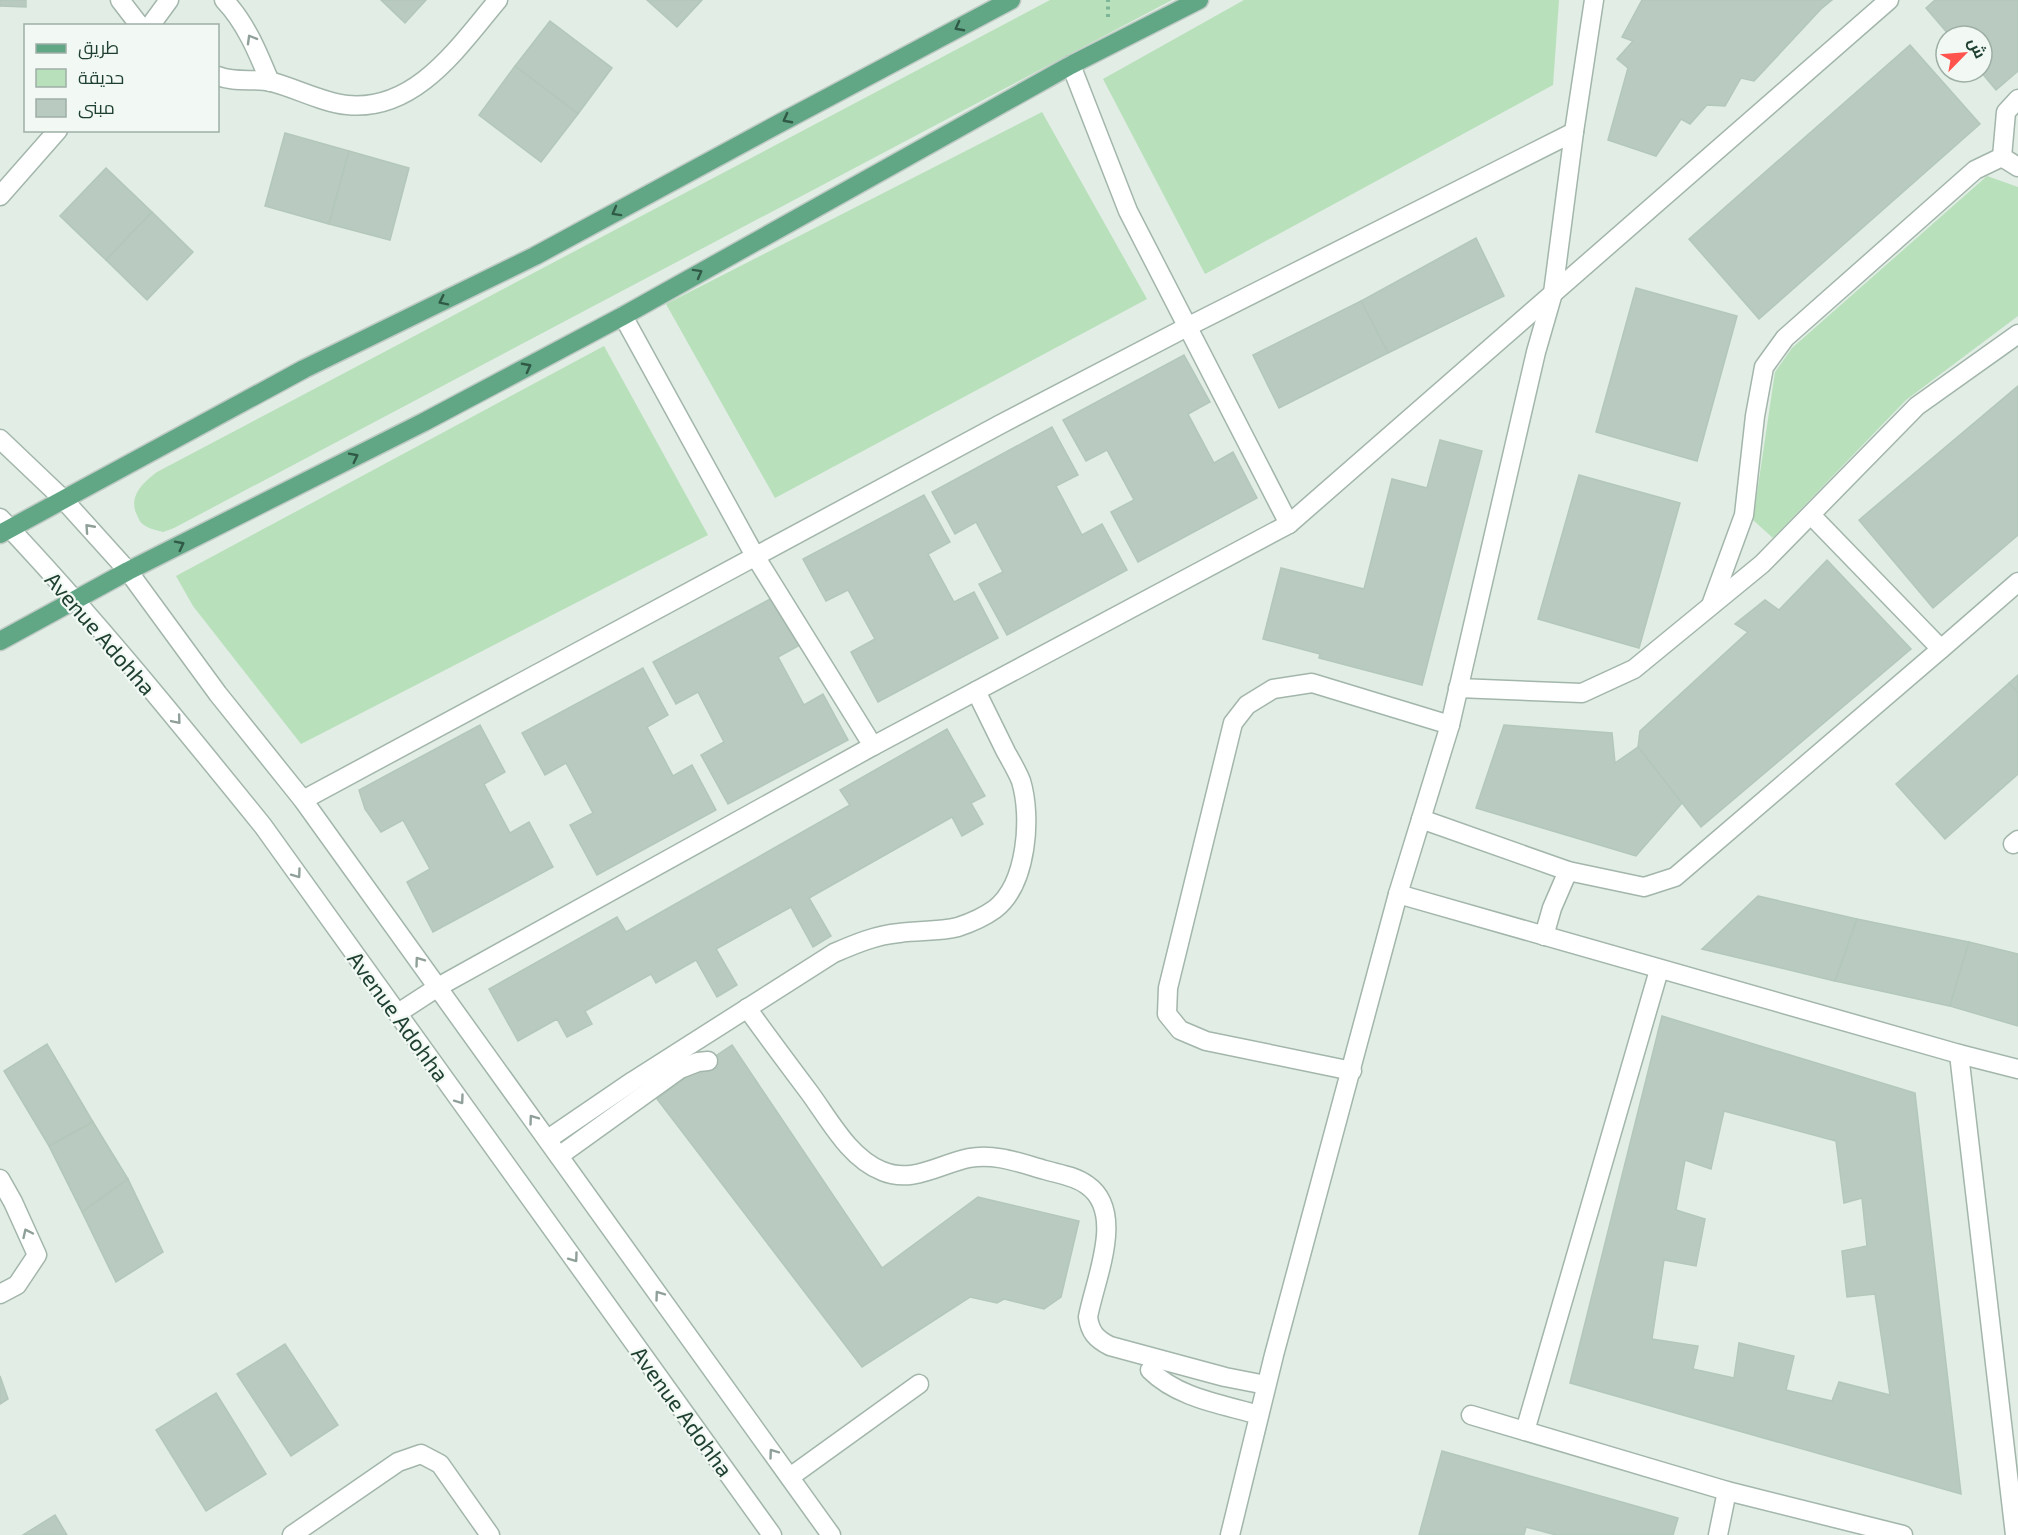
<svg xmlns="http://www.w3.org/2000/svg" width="2018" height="1535" viewBox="0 0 2018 1535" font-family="'Exo 2',Cairo,sans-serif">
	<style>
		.green { fill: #b8e0ba }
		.building { fill: #b9cbc0; stroke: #b3c7ba; stroke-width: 1.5; fill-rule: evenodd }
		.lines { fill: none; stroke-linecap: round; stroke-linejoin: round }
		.minor-casing { stroke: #a3b6ab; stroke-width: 21 }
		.major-casing { stroke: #c0cac5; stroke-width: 21 }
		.path { stroke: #7eb498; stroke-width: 4; stroke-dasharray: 3 4.5; stroke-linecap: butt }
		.minor { stroke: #fff; stroke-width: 18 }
		.major { stroke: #61a786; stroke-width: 18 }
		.oneway { stroke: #305a46 }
		.oneway2 { stroke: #8fa098 }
		.labels { text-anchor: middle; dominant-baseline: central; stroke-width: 4.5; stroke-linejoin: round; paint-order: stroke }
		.street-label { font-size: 22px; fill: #1f4030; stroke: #f2f9f4 }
	</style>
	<rect width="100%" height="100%" fill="#e1ede5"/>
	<g class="green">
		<path d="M1050,0h122l-998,528 -11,4c-6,-2 -14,-3 -19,-7 -4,-2 -6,-8 -8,-12 -7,-18 8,-31 21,-41z"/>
		<path d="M1244,0h315l-6,85 -348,189 -102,-195z"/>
		<path d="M1042,112l105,187 -372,199 -109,-194z"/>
		<path d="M1987,176l31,11v129l-112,84 -133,138 -20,-18 22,-148 17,-24z"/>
		<path d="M604,346l104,189 -407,209 -108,-138 -17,-30z"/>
	</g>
	<g class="building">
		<path d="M0,0h26v7l-26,-1z"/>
		<path d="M381,0h45l-21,23z"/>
		<path d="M647,0h55l-25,27z"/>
		<path d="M1642,0h190l-11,9 -67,72 -13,-3 -16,28 -18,-1 -17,19 -9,-5 -25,37 -48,-16 20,-72 -11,-9 16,-18 -11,-4z"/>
		<path d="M1935,0h83v71l-22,19 -15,-18 1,-36h-32l-24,-28z"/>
		<path d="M550,21l62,47 -34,46 -63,-48z"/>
		<path d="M1910,45l70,79 -221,195 -70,-80z"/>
		<path d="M515,66l63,48 -37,48 -62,-47z"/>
		<path d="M285,133l64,18 -20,73 -64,-18z"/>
		<path d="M349,151l60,17 -19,72 -61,-16z"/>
		<path d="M106,168l46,44 -46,48 -46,-44z"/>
		<path d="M152,212l41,40 -46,48 -41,-40z"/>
		<path d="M1476,238l28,58 -116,57 -27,-52z"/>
		<path d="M1636,288l101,28 -40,145 -101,-29z"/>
		<path d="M1361,301l27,52 -109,55 -26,-53z"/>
		<path d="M1184,355l26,47 -22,12 26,49 19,-11 24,46 -119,64 -27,-50 23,-12 -27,-50 -21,11 -23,-41z"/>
		<path d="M2018,386v149l-85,73 -74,-88z"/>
		<path d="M1052,427l26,48 -22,11 26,49 20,-11 25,46 -120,65 -28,-51 24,-12 -27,-50 -21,12 -23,-42z"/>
		<path d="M1440,440l42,11 -60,234 -103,-27 1,-4 -57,-15 18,-71 83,21 28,-110 35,9z"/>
		<path d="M1579,475l101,28 -41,145 -101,-29z"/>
		<path d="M924,495l26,47 -22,12 26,48 20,-10 24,46 -120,64 -27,-50 24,-13 -27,-49 -22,11 -23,-42z"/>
		<path d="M1827,560l84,89 -210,178 -63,-80 2,-16 108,-99 -13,-8 30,-24 14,10z"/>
		<path d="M774,597l26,48 -22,12 26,48 19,-11 25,46 -120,64 -27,-49 23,-13 -26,-50 -22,12 -23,-42z"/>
		<path d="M643,668l25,47 -21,12 26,49 19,-11 24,45 -119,65 -27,-50 23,-12 -27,-50 -21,12 -23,-42z"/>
		<path d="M2018,675v18l-9,-10z"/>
		<path d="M2009,683l9,10v81l-73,65 -49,-55z"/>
		<path d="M480,725l25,47 -21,12 26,49 19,-11 24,45 -120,65 -26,-50 23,-13 -27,-49 -22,12 -16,-23 -6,-19z"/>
		<path d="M1504,725l108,8 3,30 23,-16 44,56 -46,53 -160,-48z"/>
		<path d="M947,729l38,67 -14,7 12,21 -21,12 -10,-19 -143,81 22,38 -18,11 -22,-40 -75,42 21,36 -20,12 -21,-37 -40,23 -5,-9 -66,37 7,13 -25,13 -10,-18 -39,22 -29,-52 128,-72 9,15 224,-127 -10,-15z"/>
		<path d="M1758,896l99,23 -22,62 -133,-32z"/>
		<path d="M1857,919l112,23 -19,64 -115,-25z"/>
		<path d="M1969,942l49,12v72l-68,-20z"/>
		<path d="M1662,1016l253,77 46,401 -391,-111zM1724,1111l112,30 8,62 18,-5 5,48 -25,5 5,46 28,-3 15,101 -51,-13 -7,19 -46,-11 8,-34 -55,-13 -5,35 -41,-9 5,-23 -46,-7 12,-79 32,6 9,-47 -29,-9 9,-50 26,9z"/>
		<path d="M47,1044l46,78 -44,24 -45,-75z"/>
		<path d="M732,1045l150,223 96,-71 101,24 -18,76 -17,12 -40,-10 -7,4 -27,-6 -108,70 -205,-268 51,-38z"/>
		<path d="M93,1122l35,57 -46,33 -33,-66z"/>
		<path d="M128,1179l35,73 -47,30 -34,-70z"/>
		<path d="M285,1344l53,81 -47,31 -54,-82z"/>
		<path d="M0,1376l8,23 -8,5z"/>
		<path d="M216,1393l50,81 -60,37 -50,-81z"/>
		<path d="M1442,1451l236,67 -5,17h-117l-30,-8 -2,8h-105z"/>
		<path d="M55,1515l12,20h-44z"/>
	</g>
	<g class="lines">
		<defs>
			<g id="minor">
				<path d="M120,0l20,26"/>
				<path d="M224,0c22,23 34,53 46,82"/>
				<path d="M150,26l19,-26"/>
				<path d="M218,76c17,7 36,2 54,6 23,6 52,21 75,23 69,7 112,-59 151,-105"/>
				<path d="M1574,132l20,-132"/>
				<path d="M2002,157l4,-45 12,-13"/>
				<path d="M0,196l58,-66"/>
				<path d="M0,439l63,60 65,72 90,123 85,106 528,735"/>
				<path d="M1811,515l130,134 77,-67"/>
				<path d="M0,518c93,98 178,203 263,308l509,709"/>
				<path d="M1289,524l600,-524"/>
				<path d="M1711,605l33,-90 11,-99 9,-49 21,-29 190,-168 27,-13 16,10"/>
				<path d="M1458,688l124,5 52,-24 128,-105 155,-158 101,-72"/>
				<path d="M873,746l416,-222 -161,-313 -57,-146"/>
				<path d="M303,800l698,-376 186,-97 387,-195 -21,161 -17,59 -86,373 -52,169 -124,461 -44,180"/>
				<path d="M1421,819l147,52"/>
				<path d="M2013,844l5,-4"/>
				<path d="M1398,894l561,160 59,15"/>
				<path d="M1544,936l8,-28 16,-37 76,16 31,-10 266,-228"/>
				<path d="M747,1008c20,28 41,56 62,84 20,27 40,66 73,79 30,13 58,-7 87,-13 26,-5 51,5 76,12 14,4 30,6 42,15 39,27 8,94 1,132 2,15 8,22 22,29l115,31 41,8"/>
				<path d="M398,1013l40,-26 435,-241 -118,-190 -132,-240"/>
				<path d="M1959,1054l56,481"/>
				<path d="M1352,1071l-146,-30 -26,-11 -13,-16 1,-26 65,-265 14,-18 26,-16 39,-6 138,42"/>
				<path d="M548,1139l85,-58 201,-128c21,-9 42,-18 65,-20 20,-3 39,-1 59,-6 12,-4 26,-10 37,-18 32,-25 37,-92 26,-128 -4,-10 -10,-20 -15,-29 -10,-20 -20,-41 -30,-61"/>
				<path d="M559,1156l121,-87 18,-7 10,-1"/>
				<path d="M0,1179l13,23 24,53 -20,30 -17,9"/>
				<path d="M1150,1370c28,28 71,34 109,45"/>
				<path d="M1471,1415l256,76 176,44"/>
				<path d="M1525,1431l134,-461"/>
				<path d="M790,1477l129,-93"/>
				<path d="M292,1535l106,-73 23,-8 19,10 50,71"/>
				<path d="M1718,1535l9,-44"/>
			</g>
			<g id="major">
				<path d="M0,534l304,-165 231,-113 247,-134 229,-122"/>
				<path d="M0,641l128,-70 296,-149 199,-106 448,-251 128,-65"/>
			</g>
		</defs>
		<use href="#minor" class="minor-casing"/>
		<use href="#major" class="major-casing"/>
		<path class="path" d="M1108,17v-17"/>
		<use href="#minor" class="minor"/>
		<use href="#major" class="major"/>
	</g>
	<defs><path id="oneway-chevron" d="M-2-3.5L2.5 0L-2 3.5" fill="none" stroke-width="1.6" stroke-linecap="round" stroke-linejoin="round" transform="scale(1.5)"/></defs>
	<g class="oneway">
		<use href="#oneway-chevron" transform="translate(959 27) rotate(152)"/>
		<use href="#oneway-chevron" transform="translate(787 119) rotate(152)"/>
		<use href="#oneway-chevron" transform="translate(616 212) rotate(151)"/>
		<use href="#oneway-chevron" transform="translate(698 273) rotate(-29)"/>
		<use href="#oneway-chevron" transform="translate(443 301) rotate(154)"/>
		<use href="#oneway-chevron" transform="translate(527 367) rotate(-28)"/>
		<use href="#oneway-chevron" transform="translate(354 457) rotate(-27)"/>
		<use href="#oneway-chevron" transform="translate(180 545) rotate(-27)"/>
	</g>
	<g class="oneway2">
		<use href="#oneway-chevron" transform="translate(251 39) rotate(-120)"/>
		<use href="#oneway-chevron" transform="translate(89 528) rotate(-132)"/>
		<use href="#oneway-chevron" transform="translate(177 720) rotate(50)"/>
		<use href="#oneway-chevron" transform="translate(297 874) rotate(54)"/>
		<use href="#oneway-chevron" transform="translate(419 961) rotate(-126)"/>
		<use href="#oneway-chevron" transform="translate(460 1100) rotate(54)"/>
		<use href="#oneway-chevron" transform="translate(533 1119) rotate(-126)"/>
		<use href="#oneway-chevron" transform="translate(27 1233) rotate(-115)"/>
		<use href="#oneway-chevron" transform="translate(574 1258) rotate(54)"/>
		<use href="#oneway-chevron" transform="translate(659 1295) rotate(-126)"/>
		<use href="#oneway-chevron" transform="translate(773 1453) rotate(-126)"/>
	</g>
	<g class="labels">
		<g class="street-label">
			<text transform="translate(101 633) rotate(49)">Avenue Adohha</text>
			<text transform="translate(399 1016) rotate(54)">Avenue Adohha</text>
			<text transform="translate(683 1411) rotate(54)">Avenue Adohha</text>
		</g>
	</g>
	<rect x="24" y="24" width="195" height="108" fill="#f2f9f4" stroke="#9eafa6" stroke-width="1.5"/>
	<rect x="36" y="44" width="30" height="9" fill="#61a786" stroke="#9eafa6" stroke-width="1.5"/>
	<text x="78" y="54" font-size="18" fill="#1f4030">طريق</text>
	<rect x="36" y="69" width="30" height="18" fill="#b8e0ba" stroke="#9eafa6" stroke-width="1.5"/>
	<text x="78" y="84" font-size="18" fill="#1f4030">حديقة</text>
	<rect x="36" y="99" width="30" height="18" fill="#b9cbc0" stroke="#9eafa6" stroke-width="1.5"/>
	<text x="78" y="114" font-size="18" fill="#1f4030">مبنى</text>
	<g transform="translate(1964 54) rotate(65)"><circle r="28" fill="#f2f9f4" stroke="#9eafa6" stroke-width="1.5"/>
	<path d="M0-4.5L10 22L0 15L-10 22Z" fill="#ff534d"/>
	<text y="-9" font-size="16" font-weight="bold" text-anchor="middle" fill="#1f4030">ش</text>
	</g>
</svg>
